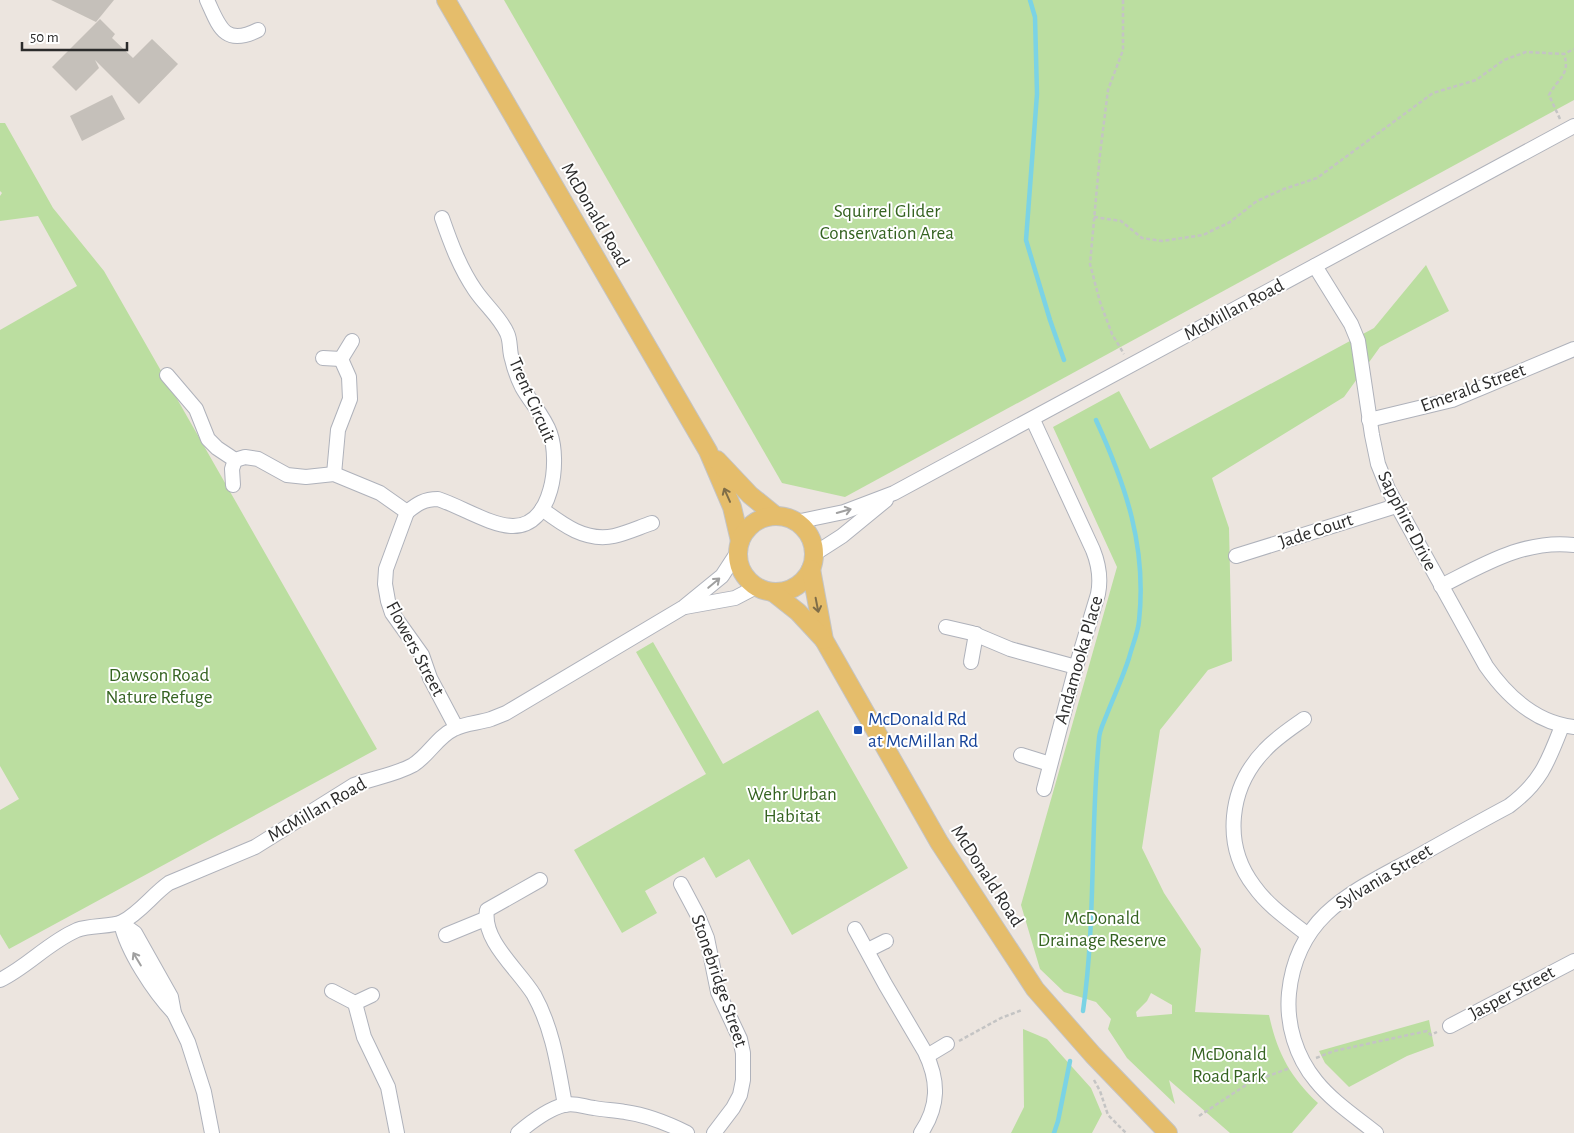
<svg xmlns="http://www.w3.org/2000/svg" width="1574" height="1133" viewBox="0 0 1574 1133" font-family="'Alegreya Sans',sans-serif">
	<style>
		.green { fill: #bbdea0; fill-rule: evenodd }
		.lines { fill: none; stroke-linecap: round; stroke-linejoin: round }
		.stream { stroke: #7bd3e5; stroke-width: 4.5 }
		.building { fill: #c5c0ba }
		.minor-casing { stroke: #afb2bb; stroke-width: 16 }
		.major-casing { stroke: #c4c4c4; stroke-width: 20 }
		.path { stroke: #c4c4c4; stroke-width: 2.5; stroke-dasharray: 4 2.5; stroke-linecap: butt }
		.minor { stroke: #fff; stroke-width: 14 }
		.major { stroke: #e5bd6b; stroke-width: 18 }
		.oneway { stroke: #7f6d48 }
		.oneway2 { stroke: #a0a0a0 }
		.transit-dot { fill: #1a4fb4; stroke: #fff; stroke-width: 2 }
		.labels { text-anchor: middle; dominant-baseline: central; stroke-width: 4; stroke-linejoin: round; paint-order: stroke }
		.park-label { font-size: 19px; fill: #356321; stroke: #fff }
		.street-label { font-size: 19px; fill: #2c2c2c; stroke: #fff }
		.transit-label { font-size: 19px; fill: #164399; stroke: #fff; text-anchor: start }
	</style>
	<rect width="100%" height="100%" fill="#ece5df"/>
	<g class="green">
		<path d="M504,0h1070v100l-729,397 -63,-14z"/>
		<path d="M0,123h5l48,85 51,63 273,478 -368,200 -9,-15v-124l19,-11 -19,-33v-436l77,-44 -39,-70 -38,5v-25l2,-3 -2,-2z"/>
		<path d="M1426,265l23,46 -69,36 -36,50 -132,81 17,50 3,133 -24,9 -48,60 -18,118 22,45 37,56 -6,63 74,3c8,37 21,62 49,88l-26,30h-62l-61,-53 6,24 -48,-46 -19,-29 3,-10 -15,-17 -32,-10 -24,-23 -19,-64 96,-338 -64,-140 66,-36 31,58 224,-121zM1151,993l21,12v9l-35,3 -1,-5 11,-11z"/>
		<path d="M653,642l70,122 95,-54 90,158 -116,67 -43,-76 -33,19 -12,-21 -59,34 12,22 -35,20 -48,-83 132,-76 -70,-122z"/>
		<path d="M1429,1020l5,26 -27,10 -58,31 -24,-24 -6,-12z"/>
		<path d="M1023,1029l24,10 44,49 11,26 -10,19h-81l13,-26z"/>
	</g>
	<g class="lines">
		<g class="stream">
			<path d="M1030,0l5,17 2,77 -11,146 24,80 14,40"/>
			<path d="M1083,1011c13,-90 7,-181 16,-272 0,-8 5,-17 8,-25 7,-18 16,-37 22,-56 3,-12 9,-25 10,-37 8,-74 -13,-135 -43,-201"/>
			<path d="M1054,1133l4,-12 12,-60"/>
		</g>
	</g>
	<g class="building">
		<path d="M51,0h63l-18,22z"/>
		<path d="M100,19l15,15 -3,4 21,20 19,-19 26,25 -39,40 -44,-44 4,8 -23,23 -24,-24z"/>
		<path d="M112,95l13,24 -43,22 -12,-25z"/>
	</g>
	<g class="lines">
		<defs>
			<g id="minor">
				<path d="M207,0c12,26 17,47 51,30"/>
				<path d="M1315,266l36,58 7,17 14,94 6,29 10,25 98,177c21,30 50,57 88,61"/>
				<path d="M323,358l18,1"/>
				<path d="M167,375l29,34 12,30 9,9 18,12 10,-3 13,2 29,16 19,2 28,-3 46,19 27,19"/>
				<path d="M1033,420l60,130c6,15 8,29 5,44l-22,73 -32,122"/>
				<path d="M1369,420l83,-20 122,-51"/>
				<path d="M334,474l4,-44 12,-31 -1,-22 -8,-18 11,-18"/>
				<path d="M233,485l-1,-16 3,-9"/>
				<path d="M542,509c21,16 44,33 72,27 13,-3 26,-9 38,-13"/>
				<path d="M407,512c10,-8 17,-13 31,-13 22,7 53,27 75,27 40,0 47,-65 37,-93 -6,-17 -19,-30 -28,-46 -4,-8 -8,-19 -10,-28 -3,-8 -1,-18 -5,-26 -7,-16 -22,-28 -32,-43 -15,-22 -24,-46 -33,-72"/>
				<path d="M407,512l-21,57 -1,15 3,17 4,12 30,42 8,23 26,49"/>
				<path d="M796,522l48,-10 50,-19 680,-367"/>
				<path d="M814,554l28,-18 44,-36"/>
				<path d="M1236,556l160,-50"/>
				<path d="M1441,586c42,-21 84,-47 133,-41"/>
				<path d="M685,607l50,-9 21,-11"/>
				<path d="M946,627l26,6 38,16 66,18"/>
				<path d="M971,662l5,-28"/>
				<path d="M1304,719c-14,10 -28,19 -39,31 -36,37 -43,94 -11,136 14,20 35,34 54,49"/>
				<path d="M1021,755l29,9"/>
				<path d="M540,880l-53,30c-5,31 32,60 47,85 19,34 24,72 31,110"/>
				<path d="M681,884l17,32 9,22 11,54 22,47 3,14v27l-3,15 -7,13 -19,25"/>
				<path d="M121,923l14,10 36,64 3,16 14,29 16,50 8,41"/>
				<path d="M121,923c6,28 33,69 53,90"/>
				<path d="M855,929l30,55 40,68c14,29 14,54 -4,81"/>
				<path d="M446,935l39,-16"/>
				<path d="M868,950l18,-9"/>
				<path d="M0,980c27,-13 49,-38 77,-50 13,-5 35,-3 45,-8 18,-9 31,-28 47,-39l86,-36 99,-62c19,-7 41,-10 59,-20 16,-10 24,-28 41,-36 11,-6 25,-6 37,-10 5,-2 10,-4 15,-6l178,-106 38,-31 15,-23"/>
				<path d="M332,991l23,12 9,34 24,50 9,46"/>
				<path d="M355,1003l17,-8"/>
				<path d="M1450,1026l124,-65"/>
				<path d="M927,1056l20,-12"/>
				<path d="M518,1133c13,-11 30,-24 46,-28 11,-3 20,2 30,3 11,2 21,2 31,4 22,3 42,11 62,21"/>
				<path d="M1376,1133c-20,-16 -44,-32 -60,-52 -20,-24 -30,-57 -27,-88 8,-78 63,-101 124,-134 32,-18 64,-36 96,-53 32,-24 39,-44 53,-80"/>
			</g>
			<g id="major">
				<path d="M446,0l262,451 24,56 8,34"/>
				<path d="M717,460l33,35 26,21"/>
				<circle cx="776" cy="554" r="38"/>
				<path d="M811,569l13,71 115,202 96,147 58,66 75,78"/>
				<path d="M774,593l24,19 26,28"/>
			</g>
		</defs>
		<use href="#minor" class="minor-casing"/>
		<use href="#major" class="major-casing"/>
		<g class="path">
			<path d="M1123,0v50l-15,40 -8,64 -10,110 10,38 12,32 12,20"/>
			<path d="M1560,119l-11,-24c8,-16 22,-20 15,-41"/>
			<path d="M1094,217l27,4 21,17 20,3 41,-6 27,-13 27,-21 27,-12 33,-11 116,-85 43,-13 28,-20 22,-8 38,2 10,-5"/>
			<path d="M959,1041l42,-23 21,-8"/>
			<path d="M1316,1058l18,-7 93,-20 4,4 6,-3"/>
			<path d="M1094,1080l6,11 8,24 18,18"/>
			<path d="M1199,1116l50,-33 41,-15"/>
		</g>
		<use href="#minor" class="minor"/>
		<use href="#major" class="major"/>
	</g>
	<defs><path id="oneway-shaft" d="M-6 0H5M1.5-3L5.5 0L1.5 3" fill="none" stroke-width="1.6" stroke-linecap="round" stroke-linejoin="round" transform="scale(1.25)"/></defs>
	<g class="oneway">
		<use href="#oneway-shaft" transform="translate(727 495) rotate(-114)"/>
		<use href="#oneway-shaft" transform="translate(817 605) rotate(79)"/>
	</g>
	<g class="oneway2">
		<use href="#oneway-shaft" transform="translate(844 511) rotate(-16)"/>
		<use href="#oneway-shaft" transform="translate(714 583) rotate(-40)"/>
		<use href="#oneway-shaft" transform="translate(137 959) rotate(-121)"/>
	</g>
	<rect class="transit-dot" x="853" y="725" width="10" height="10" rx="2.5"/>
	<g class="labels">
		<g class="park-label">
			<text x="887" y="211">Squirrel Glider<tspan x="887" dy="22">Conservation Area</tspan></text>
			<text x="159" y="675">Dawson Road<tspan x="159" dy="22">Nature Refuge</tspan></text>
			<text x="792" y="794">Wehr Urban<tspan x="792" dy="22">Habitat</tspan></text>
			<text x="1102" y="918">McDonald<tspan x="1102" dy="22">Drainage Reserve</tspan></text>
			<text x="1229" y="1054">McDonald<tspan x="1229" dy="22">Road Park</tspan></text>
		</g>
		<g class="street-label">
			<text transform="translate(595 215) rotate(60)">McDonald Road</text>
			<text transform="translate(1234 310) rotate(-28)">McMillan Road</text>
			<text transform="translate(1473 388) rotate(-20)">Emerald Street</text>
			<text transform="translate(532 400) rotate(66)">Trent Circuit</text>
			<text transform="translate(1407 521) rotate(63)">Sapphire Drive</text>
			<text transform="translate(1316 531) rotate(-18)">Jade Court</text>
			<text transform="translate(415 649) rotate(62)">Flowers Street</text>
			<text transform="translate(1079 660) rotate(-74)">Andamooka Place</text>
			<text transform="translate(317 810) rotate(-30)">McMillan Road</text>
			<text transform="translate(987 876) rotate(57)">McDonald Road</text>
			<text transform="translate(1384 877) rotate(-31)">Sylvania Street</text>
			<text transform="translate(719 981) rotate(71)">Stonebridge Street</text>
			<text transform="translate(1512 993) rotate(-28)">Jasper Street</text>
		</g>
		<g class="transit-label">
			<text x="868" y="719">McDonald Rd<tspan x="868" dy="22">at McMillan Rd</tspan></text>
		</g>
	</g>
	<path d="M22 42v8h105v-8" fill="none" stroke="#2c2c2c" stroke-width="2.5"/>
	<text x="30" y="42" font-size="15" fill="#2c2c2c" stroke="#ffffff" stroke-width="4" paint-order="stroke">50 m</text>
</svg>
